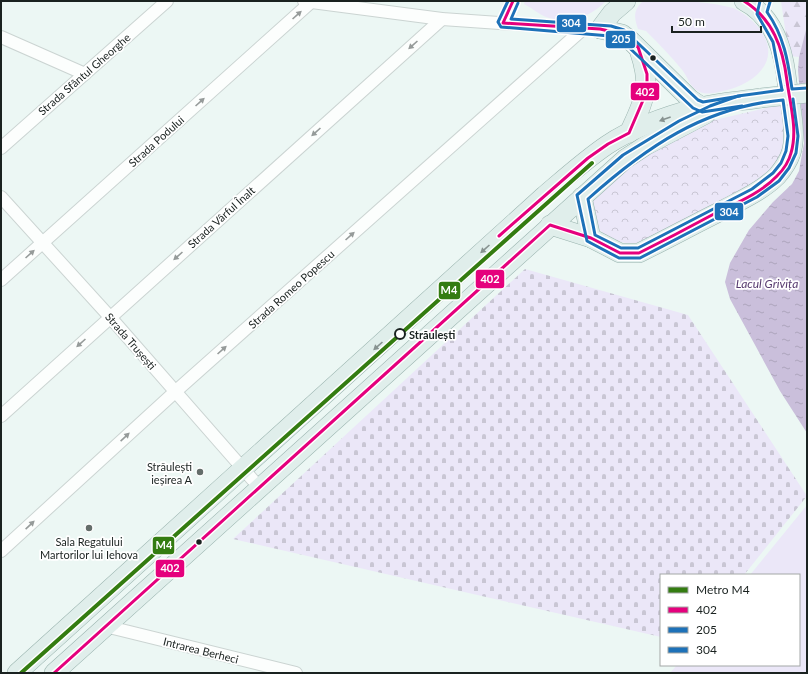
<svg xmlns="http://www.w3.org/2000/svg" width="808" height="674" viewBox="0 0 808 674" font-family="Lato,sans-serif">
	<style>
		.grass { fill: #ebe7f8 }
		.forest { fill: url(#forest-firs) }
		.cemetery { fill: url(#cemetery-stones) }
		.park { fill: url(#park-crowns) }
		.water { fill: url(#water-ripples) }
		.lines { fill: none; stroke-linecap: round; stroke-linejoin: round }
		.minor-casing { stroke: #cbd4d2; stroke-width: 14 }
		.primary-casing { stroke: #9ab4af; stroke-width: 20 }
		.minor { stroke: #fcfefd; stroke-width: 12 }
		.primary { stroke: #e0eeeb; stroke-width: 19 }
		.primary-bridge-casing { stroke: #9ab4af; stroke-width: 20; stroke-linecap: butt }
		.primary-bridge { stroke: #e0eeeb; stroke-width: 19 }
		.bus-1-casing { stroke: #fff; stroke-width: 6 }
		.bus-2-casing { stroke: #fff; stroke-width: 6 }
		.bus-3-casing { stroke: #fff; stroke-width: 6 }
		.bus-1 { stroke: #e5007d; stroke-width: 3 }
		.bus-2 { stroke: #1d71b8; stroke-width: 3 }
		.bus-3 { stroke: #1d71b8; stroke-width: 3 }
		.metro-1-casing { stroke: #fff; stroke-width: 7 }
		.metro-1 { stroke: #347c11; stroke-width: 4 }
		.oneway { fill: #969b9a }
		.oneway2 { fill: #879290 }
		.bus-dot { fill: #1a2220; stroke: #fff; stroke-width: 1.5 }
		.stop-dot { fill: #fff; stroke: #1a2220; stroke-width: 2 }
		.poi-dot { fill: #646d6a; stroke: #fff; stroke-width: 1.5 }
		.labels { text-anchor: middle; dominant-baseline: central; stroke-width: 3.5; stroke-linejoin: round; paint-order: stroke }
		.street-label { font-size: 11px; fill: #1a2220; stroke: #fff }
		.stop-label { font-size: 11px; font-weight: bold; fill: #1a2220; stroke: #fff; text-anchor: start }
		.poi-label { font-size: 11px; fill: #1a2220; stroke: #fff; text-anchor: end }
		.water-label { font-size: 12px; font-style: italic; fill: #56396e; stroke: #fff }
		.line-badge { stroke: #fff; stroke-width: 1.5 }
		.badge-label { font-size: 11px; text-anchor: middle; font-weight: bold; fill: #fff }
	</style>
	<defs>
		<pattern id="forest-firs" width="22" height="20" patternUnits="userSpaceOnUse"><rect width="22" height="20" fill="#ebe7f8"/><path d="M5 1l3.5 6h-7zM16 11l3.5 6h-7z" fill="#c9c6d4"/></pattern>
		<pattern id="cemetery-stones" width="16" height="16" patternUnits="userSpaceOnUse"><rect width="16" height="16" fill="#ebe7f8"/><path d="M2 7V4a2 2 0 0 1 4 0v3zM10 15v-3a2 2 0 0 1 4 0v3z" fill="#c9c6d4"/></pattern>
		<pattern id="park-crowns" width="20" height="18" patternUnits="userSpaceOnUse"><rect width="20" height="18" fill="#ebe7f8"/><path d="M2 6a3 3 0 1 1 6 0M12 15a3 3 0 1 1 6 0" fill="none" stroke="#c9c6d4"/></pattern>
		<pattern id="water-ripples" width="26" height="14" patternUnits="userSpaceOnUse"><rect width="26" height="14" fill="#cabfdb"/><path d="M2 4q2-2 4 0t4 0M15 11q2-2 4 0t4 0" fill="none" stroke="#ada4bc"/></pattern>
	</defs>
	<rect width="100%" height="100%" fill="#ecf7f4"/>
	<g class="grass">
		<path d="M525,1h81c-15,16 -35,22 -57,17 -8,-2 -17,-10 -25,-14z"/>
		<path d="M643,1c29,0 62,-1 90,7 10,4 19,12 26,20 25,32 -5,57 -36,63 -8,2 -16,4 -23,1 -11,-5 -11,-13 -17,-21 -11,-14 -24,-27 -37,-40l-8,-2c-4,-11 -5,-19 5,-28z"/>
		<path d="M807,505v168h-137l7,-8h122v-90h-49z"/>
	</g>
	<path class="forest" d="M781,1h26v25l-8,31 -10,-1z"/>
	<path class="cemetery" d="M525,269l163,46 119,181 -63,79h-83v62l-428,-98z"/>
	<path class="park" d="M783,104l4,30 -4,16 -17,29 -128,66c-16,-2 -35,-6 -43,-22 -3,-6 -2,-15 -3,-22l18,-24 87,-53z"/>
	<path class="water" d="M807,26v407l-27,-42 -50,-92 -5,-17 5,-19 19,-33 24,-28 19,-18 7,-13 5,-28 -6,-73 1,-13z"/>
	<g class="lines">
		<defs>
			<g id="minor">
				<path d="M304,1l138,18 145,10"/>
				<path d="M1,37l84,37"/>
				<path d="M1,148l166,-147"/>
				<path d="M1,197l109,120 149,170"/>
				<path d="M1,280l310,-278"/>
				<path d="M1,416l441,-397"/>
				<path d="M1,551l175,-160 407,-362"/>
				<path d="M105,626l191,47"/>
			</g>
			<g id="primary">
				<path d="M600,29l22,5 9,7 59,58 12,8"/>
				<path d="M600,29l12,-16 14,-12"/>
				<path d="M629,133c16,-35 23,-45 10,-83"/>
				<path d="M582,197l9,41"/>
				<path d="M550,225l41,13 29,15h19c28,-14 56,-29 84,-43 18,-10 39,-19 54,-34 6,-7 11,-14 14,-23 7,-21 -3,-57 -5,-79 -4,-29 -14,-59 -42,-73"/>
				<path d="M17,673l528,-478c20,-17 40,-35 62,-50 27,-18 62,-30 93,-38 20,-5 41,-6 61,-9"/>
				<path d="M54,673l571,-514 20,-13 61,-32"/>
			</g>
		</defs>
		<use href="#minor" class="minor-casing"/>
		<use href="#primary" class="primary-casing"/>
		<use href="#minor" class="minor"/>
		<use href="#primary" class="primary"/>
		<defs>
			<path id="primary-bridge" d="M761,98l46,-5"/>
		</defs>
		<use href="#primary-bridge" class="primary-bridge-casing"/>
		<use href="#primary-bridge" class="primary-bridge"/>
		<defs>
			<g id="bus-1">
				<path d="M499,236l89,-78 20,-14 21,-11 15,-35 3,-15v-9l-9,-27 -16,-13 -22,-5 -97,-6 10,-22"/>
				<path d="M54,673l496,-448 41,13 29,15h19c24,-12 49,-25 73,-38 22,-11 48,-21 65,-39 6,-6 12,-15 14,-23 7,-23 -1,-49 -4,-72 -4,-33 -14,-62 -43,-80"/>
			</g>
			<g id="bus-2">
				<path d="M508,1l-10,21 3,5 109,9 10,3 73,69 9,4 40,-6"/>
				<path d="M760,1l-3,13 16,28 9,48"/>
				<path d="M783,100l5,36 -2,15 -5,12 -8,10 -21,16 -114,59h-17l-26,-13 -7,-36c58,-52 116,-92 195,-99z"/>
			</g>
			<g id="bus-3">
				<path d="M770,2l-3,10c17,24 21,49 25,77l15,-1"/>
				<path d="M518,3l-7,16 100,7 13,4 74,70 5,2 37,-6"/>
				<path d="M782,90l-44,6 -28,10 -31,15 -56,34 -46,40 10,46 32,17h21l117,-61 22,-16 10,-13 7,-15 2,-17 -5,-37"/>
			</g>
		</defs>
		<use href="#bus-1" class="bus-1-casing"/>
		<use href="#bus-2" class="bus-2-casing"/>
		<use href="#bus-3" class="bus-3-casing"/>
		<use href="#bus-1" class="bus-1"/>
		<use href="#bus-2" class="bus-2"/>
		<use href="#bus-3" class="bus-3"/>
		<defs>
			<path id="metro-1" d="M21,673l571,-510"/>
		</defs>
		<use href="#metro-1" class="metro-1-casing"/>
		<use href="#metro-1" class="metro-1"/>
	</g>
	<defs><path id="oneway-solid" d="M-6-.8H1V-3.2L6.5 0L1 3.2V.8H-6Z"/></defs>
	<g class="oneway">
		<use href="#oneway-solid" transform="translate(297 15) rotate(-42)"/>
		<use href="#oneway-solid" transform="translate(413 45) rotate(138)"/>
		<use href="#oneway-solid" transform="translate(200 102) rotate(-42)"/>
		<use href="#oneway-solid" transform="translate(316 132) rotate(138)"/>
		<use href="#oneway-solid" transform="translate(350 236) rotate(-42)"/>
		<use href="#oneway-solid" transform="translate(30 254) rotate(-42)"/>
		<use href="#oneway-solid" transform="translate(178 256) rotate(138)"/>
		<use href="#oneway-solid" transform="translate(81 343) rotate(138)"/>
		<use href="#oneway-solid" transform="translate(222 350) rotate(-42)"/>
		<use href="#oneway-solid" transform="translate(125 437) rotate(-43)"/>
		<use href="#oneway-solid" transform="translate(30 525) rotate(-43)"/>
	</g>
	<g class="oneway2">
		<use href="#oneway-solid" transform="translate(665 119) rotate(160)"/>
		<use href="#oneway-solid" transform="translate(485 249) rotate(138)"/>
		<use href="#oneway-solid" transform="translate(378 346) rotate(138)"/>
	</g>
	<g class="bus-dot">
		<circle cx="653" cy="58" r="3.5"/>
		<circle cx="199" cy="542" r="3.5"/>
	</g>
	<circle class="stop-dot" cx="400" cy="334" r="5"/>
	<g class="poi-dot">
		<circle cx="200" cy="472" r="4"/>
		<circle cx="89" cy="528" r="4"/>
	</g>
	<g class="labels">
		<g class="street-label">
			<text transform="translate(84 74) rotate(-41)">Strada Sfântul Gheorghe</text>
			<text transform="translate(156 141) rotate(-42)">Strada Podului</text>
			<text transform="translate(221 217) rotate(-42)">Strada Vârful Înalt</text>
			<text transform="translate(291 289) rotate(-42)">Strada Romeo Popescu</text>
			<text transform="translate(131 341) rotate(49)">Strada Trușești</text>
			<text transform="translate(201 650) rotate(14)">Intrarea Berheci</text>
		</g>
		<g class="stop-label">
			<text x="409" y="334">Străulești</text>
		</g>
		<g class="poi-label">
			<text x="192" y="466">Străulești<tspan x="192" dy="13">ieșirea A</tspan></text>
			<text x="89" y="541" text-anchor="middle">Sala Regatului<tspan x="89" dy="13">Martorilor lui Iehova</tspan></text>
		</g>
		<g class="water-label">
			<text x="767" y="283">Lacul Grivița</text>
		</g>
	</g>
	<g class="line-badge">
		<rect x="556" y="14" width="31" height="19" rx="4" fill="#1d71b8"/>
		<rect x="605" y="30" width="31" height="19" rx="4" fill="#1d71b8"/>
		<rect x="630" y="82" width="30" height="19" rx="4" fill="#e5007d"/>
		<rect x="714" y="202" width="30" height="19" rx="4" fill="#1d71b8"/>
		<rect x="475" y="269" width="30" height="20" rx="4" fill="#e5007d"/>
		<rect x="438" y="281" width="23" height="19" rx="4" fill="#347c11"/>
		<rect x="152" y="536" width="23" height="19" rx="4" fill="#347c11"/>
		<rect x="155" y="559" width="30" height="19" rx="4" fill="#e5007d"/>
	</g>
	<g class="badge-label">
		<text x="571" y="27">304</text>
		<text x="621" y="43">205</text>
		<text x="645" y="96">402</text>
		<text x="729" y="216">304</text>
		<text x="490" y="283">402</text>
		<text x="449" y="294">M4</text>
		<text x="164" y="549">M4</text>
		<text x="170" y="572">402</text>
	</g>
	<rect width="808" height="674" fill="none" stroke="#1a2220" stroke-width="4"/>
	<rect x="660" y="574" width="140" height="92" fill="#ffffff" stroke="#a3a7a6"/>
	<rect x="668" y="587" width="20" height="6" fill="#347c11" stroke="#a3a7a6"/>
	<text x="696" y="594" font-size="12" fill="#1a2220">Metro M4</text>
	<rect x="668" y="607" width="20" height="6" fill="#e5007d" stroke="#a3a7a6"/>
	<text x="696" y="614" font-size="12" fill="#1a2220">402</text>
	<rect x="668" y="627" width="20" height="6" fill="#1d71b8" stroke="#a3a7a6"/>
	<text x="696" y="634" font-size="12" fill="#1a2220">205</text>
	<rect x="668" y="647" width="20" height="6" fill="#1d71b8" stroke="#a3a7a6"/>
	<text x="696" y="654" font-size="12" fill="#1a2220">304</text>
	<path d="M672 26v6h89v-6" fill="none" stroke="#1a2220" stroke-width="2"/>
	<text x="678" y="26" font-size="12" fill="#1a2220" stroke="#ffffff" stroke-width="3" paint-order="stroke">50 m</text>
</svg>
